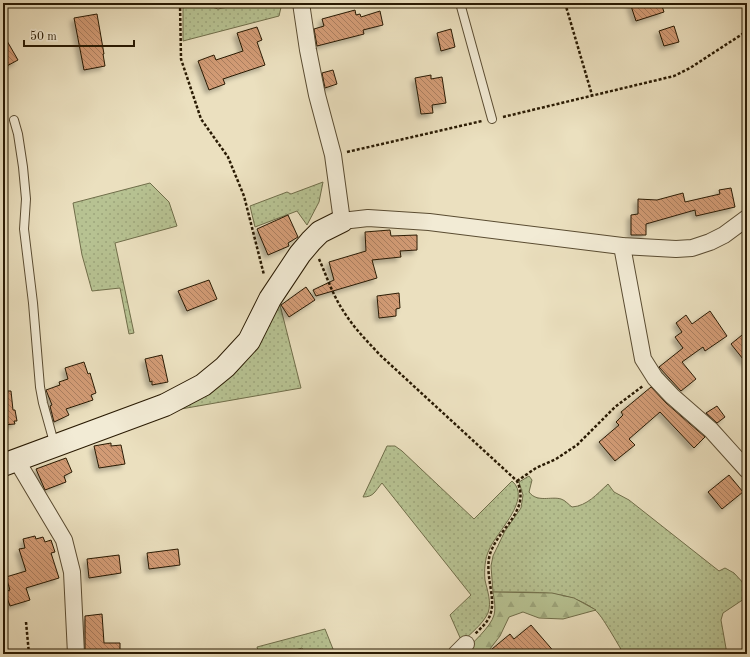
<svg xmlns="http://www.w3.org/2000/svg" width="750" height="657" viewBox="0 0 750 657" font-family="'Old Standard TT',serif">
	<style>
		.grass { fill: url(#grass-dots); stroke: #706e4a }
		.forest { fill: url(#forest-firs); stroke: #706e4a }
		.building { fill: url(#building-back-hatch); stroke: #291a03; filter: url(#shadow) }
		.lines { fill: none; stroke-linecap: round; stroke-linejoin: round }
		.lane-casing { stroke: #5a4c32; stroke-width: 10 }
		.street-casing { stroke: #5a4c32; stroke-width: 18 }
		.secondary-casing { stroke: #291a03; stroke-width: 24 }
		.path { stroke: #291a03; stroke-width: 2.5; stroke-dasharray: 3 2; stroke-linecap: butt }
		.lane { stroke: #f2ebd5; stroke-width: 8 }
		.street { stroke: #f2ebd5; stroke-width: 16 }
		.secondary { stroke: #f2ebd5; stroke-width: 22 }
	</style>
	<defs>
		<pattern id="grass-dots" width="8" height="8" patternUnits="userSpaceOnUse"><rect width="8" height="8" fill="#b7c292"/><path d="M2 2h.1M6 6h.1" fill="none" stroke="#9da67c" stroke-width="1.8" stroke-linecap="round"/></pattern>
		<pattern id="forest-firs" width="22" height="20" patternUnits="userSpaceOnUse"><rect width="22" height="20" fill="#b7c292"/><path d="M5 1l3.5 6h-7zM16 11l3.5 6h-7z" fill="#9da67c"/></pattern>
		<pattern id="building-back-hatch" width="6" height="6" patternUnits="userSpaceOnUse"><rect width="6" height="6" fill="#d29b75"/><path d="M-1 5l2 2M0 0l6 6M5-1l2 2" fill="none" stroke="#aa7e5e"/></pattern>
		<filter id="shadow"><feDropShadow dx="-3.5" dy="3.5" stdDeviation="2" flood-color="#0004"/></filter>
	</defs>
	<rect width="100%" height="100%" fill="#ebe0bf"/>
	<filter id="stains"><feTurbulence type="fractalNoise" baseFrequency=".005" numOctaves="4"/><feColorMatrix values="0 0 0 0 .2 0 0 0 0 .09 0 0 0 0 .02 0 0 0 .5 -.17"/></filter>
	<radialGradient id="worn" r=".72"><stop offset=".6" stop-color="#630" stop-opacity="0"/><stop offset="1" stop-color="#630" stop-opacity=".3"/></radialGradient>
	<g class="grass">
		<path d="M183,3h24l2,3 9,3 30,-6h34l-3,13 -96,25z"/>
		<path d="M323,182l-4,20 -12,23 -10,-14 -42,16 -5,-21 37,-14 4,2z"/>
		<path d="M150,183l19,19 8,24 -62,17 19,90 -5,1 -9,-46 -28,3 -10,-36 -9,-52z"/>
		<path d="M279,301l22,87 -120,21 2,-4z"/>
		<path d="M387,446h8l7,5 72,68 38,-38c21,18 -16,51 -23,69 -4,8 -5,20 -4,30 2,10 7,22 3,33 -5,11 -18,21 -26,29l-12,-27 21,-20 -89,-112c-7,8 -8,14 -19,14z"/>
		<path d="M529,476l3,4 -3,12c8,11 22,4 32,7 4,1 8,6 11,8 15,-1 25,-13 36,-23l6,8 15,8 90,71 6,-3 9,5 13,14v10l-24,16 -2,7 6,34h-103c-6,-9 -22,-39 -29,-44 -28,-22 -68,-17 -102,-18l-2,-26 2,-10 12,-25 16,-23 2,-13 -4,-13z"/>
		<path d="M325,629l10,25h-30l-3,-6 -19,6h-24l-2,-7z"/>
	</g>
	<path class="forest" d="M493,592l59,1 22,5 22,12 -33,9 -24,-1 -16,-6 -14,5 -9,19 -14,18h-24c9,-10 29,-27 32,-39 2,-8 0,-16 -1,-23z"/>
	<g class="building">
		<path d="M630,3h31l3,9 -28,9z"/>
		<path d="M355,10l1,5 4,-1 1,3 19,-6 3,14 -20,5 1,4 -47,12 -3,-17 10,-3 -2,-7z"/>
		<path d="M97,14l7,40h-1l2,12 -21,4 -10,-52z"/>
		<path d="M674,26l5,16 -15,4 -5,-15z"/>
		<path d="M257,27l5,13 -5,2 8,23 -42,14 2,5 -16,6 -11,-29 16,-6 2,5 27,-9 -6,-18z"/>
		<path d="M451,29l4,18 -14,4 -4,-18z"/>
		<path d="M3,34l15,26 -15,8z"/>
		<path d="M333,70l4,14 -12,4 -3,-15z"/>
		<path d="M431,75v4l11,-2 4,26 -14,2 1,8 -12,1 -6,-36z"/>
		<path d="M731,188l4,19 -39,9 -1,-6 -49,14v11h-15v-20l7,-1v-15l19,1 26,-7 2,9 35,-8 -1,-4z"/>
		<path d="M288,215l10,22 -10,6 1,3 -21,9 -11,-26z"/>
		<path d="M390,230l1,6 26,-1v15l-17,1 1,6 -29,3 5,18 -61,18 -3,-6 21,-10 -5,-18 37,-11 -1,-19z"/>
		<path d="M209,280l8,19 -30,12 -9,-20z"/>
		<path d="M306,287l9,13 -26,17 -8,-12z"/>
		<path d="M399,293l1,15 -4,1v7l-17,2 -2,-22z"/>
		<path d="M710,311l17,25 -22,15 -2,-4 -21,15 14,17 -15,12 -22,-24 24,-19 -8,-11 7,-5 -6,-9 10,-8 6,9z"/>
		<path d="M747,331v33l-16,-20z"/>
		<path d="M162,355l6,27 -16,3v-4l-2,1 -5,-23z"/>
		<path d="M84,362l4,12 2,-1 6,20 -5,2 2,5 -27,9 3,6 -15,7 -4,-16 2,-1 -6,-15 14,-5 -1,-3 9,-3 -3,-11z"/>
		<path d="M651,387l15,16 39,34 -11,11 -34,-36 -31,27 6,6 -20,16 -16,-19 20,-17 -3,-3 7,-7 -2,-3z"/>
		<path d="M3,391h8l2,19h2l2,11h-3l1,3 -12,1z"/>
		<path d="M717,406l8,11 -8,6 -11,-10z"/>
		<path d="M111,443v3l10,-1 4,19 -26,4 -5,-22z"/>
		<path d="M66,458l6,14 -8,4 2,6 -21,8 -9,-21z"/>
		<path d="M729,475l14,17 -21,17 -14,-17z"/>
		<path d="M35,536l1,3 7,-2 2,5 6,-2 4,12 -4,1 8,25 -33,10 4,12 -20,6 -5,-14 5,-2 -4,-13 20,-6 -7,-22 6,-1 -2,-9z"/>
		<path d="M178,549l2,16 -31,4 -2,-16z"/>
		<path d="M119,555l2,18 -32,5 -2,-19z"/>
		<path d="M102,614l2,29h16v11h-35v-38z"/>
		<path d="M531,625l25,29h-70l24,-20 4,5z"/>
	</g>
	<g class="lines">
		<defs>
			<g id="lane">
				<path d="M460,3l32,116"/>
				<path d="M14,120l4,14 5,33 3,32 -2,30 9,74 7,84 3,16 12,43"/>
			</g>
			<g id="street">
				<path d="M301,3l7,47 9,45 16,60 9,66 26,-3 61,4 193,24 54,3 16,-1 18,-6 14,-7 23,-17"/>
				<path d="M622,246l21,113 12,19 17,18 39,34 36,40"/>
				<path d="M17,461l47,79 8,32 4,82"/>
				<path d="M456,654l10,-10"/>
			</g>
			<path id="secondary" d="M3,465l162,-60 38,-20 22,-18 24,-26 21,-42 30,-45 11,-13 9,-9 22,-11"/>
		</defs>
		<use href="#lane" class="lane-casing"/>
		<use href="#street" class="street-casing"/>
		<use href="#secondary" class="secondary-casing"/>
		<g class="path">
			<path d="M180,3l1,56 20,60 27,38 16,39 20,79"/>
			<path d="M565,3l27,92"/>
			<path d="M503,117l171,-41 16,-8 57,-37"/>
			<path d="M347,152l135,-31"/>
			<path d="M319,259c8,18 14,37 25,53 10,16 23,29 36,43l137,126c14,30 -18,46 -27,73 -6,21 7,45 0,61 -2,7 -9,13 -15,19"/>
			<path d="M517,481l19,-13 20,-9 21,-14 38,-38 28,-21"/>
			<path d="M26,622l3,32"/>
		</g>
		<use href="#lane" class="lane"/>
		<use href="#street" class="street"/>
		<use href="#secondary" class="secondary"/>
	</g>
	<rect width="750" height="657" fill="none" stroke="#ebe0bf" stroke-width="16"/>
	<rect x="4" y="4" width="742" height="649" fill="none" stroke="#291a03" stroke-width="2"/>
	<rect x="8" y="8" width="734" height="641" fill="none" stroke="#291a03"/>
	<path d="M24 40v6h110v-6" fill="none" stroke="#291a03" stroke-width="2"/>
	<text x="30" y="40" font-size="12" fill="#291a03" stroke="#f2ebd5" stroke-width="3" paint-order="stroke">50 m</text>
	<rect width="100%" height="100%" filter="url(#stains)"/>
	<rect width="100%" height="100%" fill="url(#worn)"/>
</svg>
